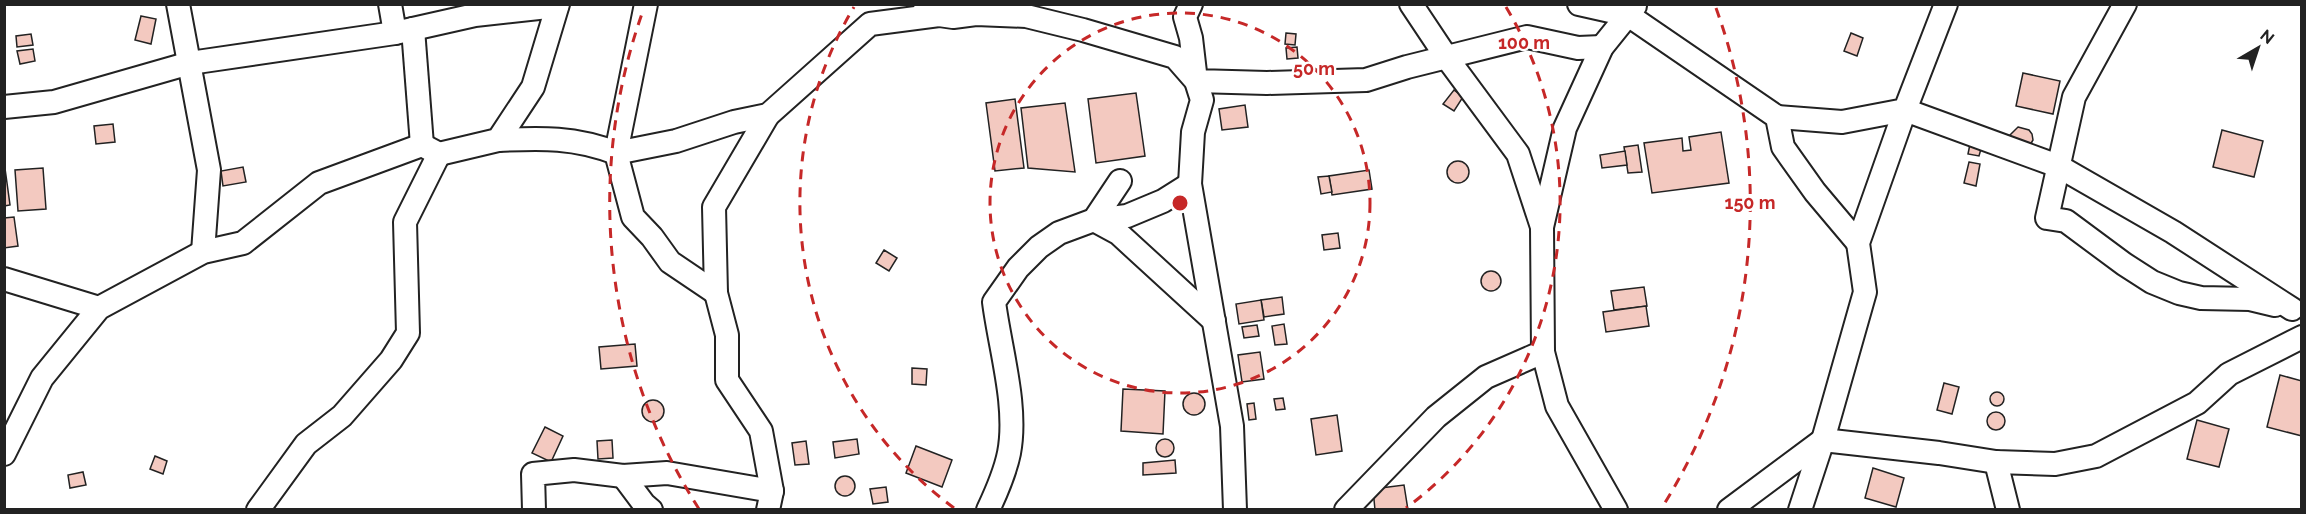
<svg xmlns="http://www.w3.org/2000/svg" width="2306" height="514" viewBox="0 0 2306 514" font-family="Raleway,sans-serif">
	<style>
		.building { fill: #f3c9c0; stroke: #222; stroke-width: 1.5 }
		.lines { fill: none; stroke-linecap: round; stroke-linejoin: round }
		.street-casing { stroke: #222; stroke-width: 26 }
		.street { stroke: #fff; stroke-width: 22 }
		.ring { fill: none; stroke: #c62828; stroke-width: 3; stroke-dasharray: 10 8 }
		.centre { fill: #c62828; stroke: #fff; stroke-width: 3 }
		.ring-label { font-size: 18px; text-anchor: middle; font-weight: bold; fill: #c62828; stroke: #fff; stroke-width: 4.5; stroke-linejoin: round; paint-order: stroke }
	</style>
	<rect width="100%" height="100%" fill="#fff"/>
	<g class="building">
		<path d="M141,16l15,3 -5,25 -16,-4z"/>
		<path d="M1286,33l10,1 -1,11 -10,-1z"/>
		<path d="M1851,33l12,5 -6,18 -13,-5z"/>
		<path d="M31,34l2,11 -16,2 -1,-11z"/>
		<path d="M1297,47l1,11 -11,1 -1,-11z"/>
		<path d="M33,49l2,12 -15,3 -3,-13z"/>
		<path d="M2023,73l37,8 -7,33 -37,-8z"/>
		<path d="M1454,90l9,7 -9,14 -11,-7z"/>
		<path d="M1136,93l9,63 -49,7 -8,-64z"/>
		<path d="M1015,99l9,69 -29,3 -9,-68z"/>
		<path d="M1065,103l10,69 -47,-4 -7,-60z"/>
		<path d="M1245,105l3,22 -26,3 -3,-21z"/>
		<path d="M113,124l2,18 -19,2 -2,-18z"/>
		<path d="M2018,127l11,3 3,4 1,6 -3,5 -19,-4 -1,-6z"/>
		<path d="M2222,130l41,11 -9,36 -41,-10z"/>
		<path d="M1721,132l8,51 -77,10 -8,-50 38,-5 1,13 8,-1 -2,-13z"/>
		<path d="M1971,139l12,3 -4,14 -11,-2z"/>
		<path d="M1638,145l4,27 -14,1 -4,-26z"/>
		<path d="M1625,151l2,14 -25,3 -2,-13z"/>
		<path d="M4,161l6,44 -6,1z"/>
		<circle cx="1458" cy="172" r="11"/>
		<path d="M1969,162l11,2 -4,22 -12,-3z"/>
		<path d="M243,167l3,15 -23,4 -2,-15z"/>
		<path d="M43,168l3,41 -28,2 -3,-41z"/>
		<path d="M1369,170l3,19 -40,6 -3,-19z"/>
		<path d="M1329,176l3,16 -11,2 -3,-17z"/>
		<path d="M14,217l4,29 -14,2v-30z"/>
		<path d="M1338,233l2,15 -16,2 -2,-15z"/>
		<path d="M884,250l13,8 -8,13 -13,-8z"/>
		<circle cx="1491" cy="281" r="10"/>
		<path d="M1644,287l3,19 -33,4 -3,-19z"/>
		<path d="M1282,297l2,17 -20,3 -3,-17z"/>
		<path d="M1261,300l3,20 -25,4 -3,-20z"/>
		<path d="M1646,306l3,20 -43,6 -3,-20z"/>
		<path d="M1284,324l3,20 -12,1 -3,-19z"/>
		<path d="M1257,325l2,11 -15,2 -2,-11z"/>
		<path d="M635,344l2,22 -36,3 -2,-22z"/>
		<path d="M1260,352l4,27 -22,3 -4,-27z"/>
		<path d="M912,368l15,1 -1,16 -14,-1z"/>
		<path d="M2280,375l22,6v55l-35,-9z"/>
		<path d="M1944,383l15,4 -7,27 -15,-4z"/>
		<path d="M1123,389l42,2 -2,43 -42,-3z"/>
		<circle cx="1997" cy="399" r="7"/>
		<circle cx="1194" cy="404" r="11"/>
		<path d="M1283,398l2,11 -9,1 -2,-11z"/>
		<circle cx="653" cy="411" r="11"/>
		<path d="M1254,403l2,16 -7,1 -2,-16z"/>
		<circle cx="1996" cy="421" r="9"/>
		<path d="M1337,415l5,36 -26,4 -5,-36z"/>
		<path d="M2197,420l32,9 -10,38 -32,-8z"/>
		<path d="M545,427l18,9 -12,26 -19,-9z"/>
		<circle cx="1165" cy="448" r="9"/>
		<path d="M857,439l2,15 -24,4 -2,-16z"/>
		<path d="M612,440l1,18 -15,1 -1,-18z"/>
		<path d="M806,441l3,23 -14,1 -3,-22z"/>
		<path d="M916,446l36,14 -10,27 -36,-14z"/>
		<path d="M155,456l12,5 -4,13 -13,-5z"/>
		<path d="M1175,460l1,13 -33,2v-12z"/>
		<path d="M1873,468l31,10 -8,29 -31,-9z"/>
		<path d="M83,472l3,13 -16,3 -2,-13z"/>
		<circle cx="845" cy="486" r="10"/>
		<path d="M1404,485l4,25h-33l-2,-21z"/>
		<path d="M886,487l2,15 -15,2 -3,-15z"/>
	</g>
	<g class="lines">
		<defs>
			<g id="street">
				<path d="M178,4l31,166 -6,82"/>
				<path d="M390,4l5,29"/>
				<path d="M646,4l-30,149 60,-12 58,-19 34,-7 102,-91 69,-9"/>
				<path d="M925,4l14,11 14,2 23,-3 50,2 57,14 92,27 21,24 6,19 -9,32 -3,52 42,242 3,84"/>
				<path d="M1191,4l-6,13 6,21 5,43 71,2 99,-3 41,-13 120,-30 51,11 24,-1"/>
				<path d="M1411,4l36,54 71,96 24,73 1,125 14,54 59,104"/>
				<path d="M1579,4l49,11 149,102 6,30 32,45 43,51"/>
				<path d="M2125,4l-51,93 -27,121 19,3 58,43 28,18 27,11 22,5 49,1 25,6"/>
				<path d="M413,29l9,116"/>
				<path d="M4,107l50,-5 136,-39 205,-30 80,-18 82,-9"/>
				<path d="M768,115l-54,92 2,86 11,42v45l34,51 11,60 -4,19"/>
				<path d="M1777,117l65,5 63,-12 41,-106"/>
				<path d="M498,140c44,-2 77,-3 118,13l17,64 19,20 18,25 46,31"/>
				<path d="M1094,220l24,13 96,88"/>
				<path d="M1094,220l33,-4 36,-15 27,-17"/>
				<path d="M1542,227l23,-99 37,-81 33,-41"/>
				<path d="M4,279l95,29"/>
				<path d="M4,454l38,-76 57,-70 104,-56 40,-9 76,-60 103,-38 17,9 59,-14 35,-53 25,-83"/>
				<path d="M1996,462l12,48"/>
				<path d="M623,476l21,28 7,6"/>
				<path d="M258,510l48,-66 36,-28 49,-56 17,-27 -3,-111 34,-68"/>
				<path d="M534,510l-1,-36 41,-4 49,6 44,-3 105,18"/>
				<path d="M988,510c9,-19 17,-37 21,-57 9,-47 -9,-104 -15,-151l24,-34 21,-21 20,-14 35,-13 26,-39"/>
				<path d="M1346,510l90,-93 50,-40 57,-25"/>
				<path d="M1729,510l94,-70 116,13 57,9 59,2 41,-8 101,-53 32,-29 73,-37"/>
				<path d="M1800,510l23,-70 42,-148 -7,-49 47,-133 153,56 115,66 119,77"/>
			</g>
		</defs>
		<use href="#street" class="street-casing"/>
		<use href="#street" class="street"/>
	</g>
	<g class="ring">
		<circle cx="1180" cy="203" r="190"/>
		<path d="M954 508A380 380 0 0 1 854 7M1506 7A380 380 0 0 1 1406 508"/>
		<path d="M699 509A570 570 0 0 1 644 8M1716 8A570 570 0 0 1 1661 509"/>
	</g>
	<circle cx="1180" cy="203" r="9" class="centre"/>
	<g class="ring-label">
		<text x="1524" y="49">100 m</text>
		<text x="1314" y="75">50 m</text>
		<text x="1750" y="209">150 m</text>
	</g>
	<rect width="2306" height="514" fill="none" stroke="#222222" stroke-width="12"/>
	<g transform="translate(2258 48) rotate(39)" stroke="#ffffff" stroke-width="4.5" paint-order="stroke">
	<path d="M0-4.5L10 22L0 15L-10 22Z" fill="#222222"/>
	<text y="-9" font-size="16" font-weight="bold" text-anchor="middle" fill="#222222">N</text>
	</g>
</svg>
